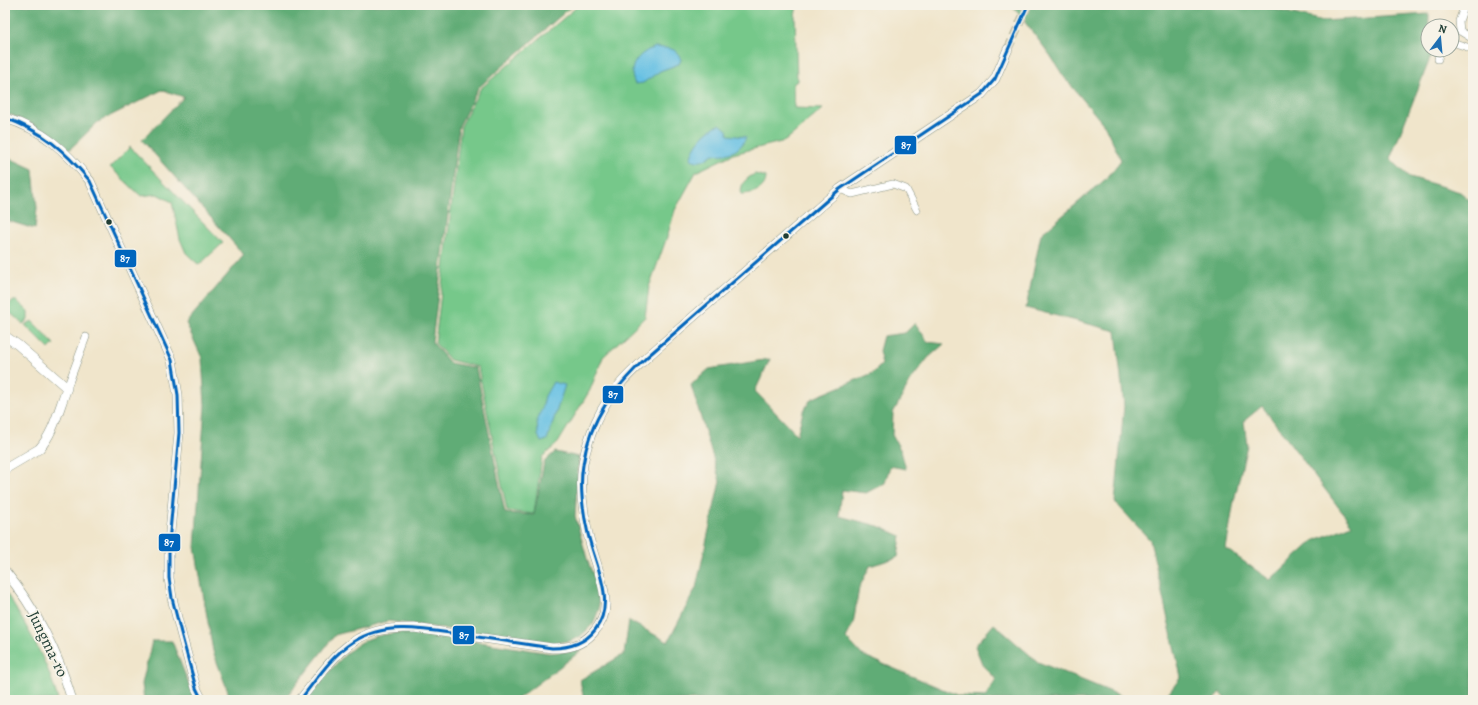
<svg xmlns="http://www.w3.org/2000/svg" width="1478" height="705" viewBox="0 0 1478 705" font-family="Alegreya,serif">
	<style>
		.green { fill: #76c88a; stroke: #4a825f }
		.forest { fill: #60ac76; stroke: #407455; fill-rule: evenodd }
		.water { fill: #65c0e3; stroke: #427e8c }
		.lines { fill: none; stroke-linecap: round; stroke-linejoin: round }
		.tertiary-tunnel { stroke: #c6c3ad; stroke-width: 9; stroke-dasharray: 9 4.5; stroke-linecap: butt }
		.minor-casing { stroke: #889180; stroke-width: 8 }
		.tertiary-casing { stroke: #889180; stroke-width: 10 }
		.minor { stroke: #fff; stroke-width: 7 }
		.tertiary { stroke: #fff; stroke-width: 9 }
		.bus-1-casing { stroke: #f7f3e8; stroke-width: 6 }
		.bus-1 { stroke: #0065bd; stroke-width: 3 }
		.bus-dot { fill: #1f3d34; stroke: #f7f3e8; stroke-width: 1.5 }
		.labels { text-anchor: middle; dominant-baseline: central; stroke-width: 3.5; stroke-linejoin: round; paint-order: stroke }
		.street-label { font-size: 16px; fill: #1f3d34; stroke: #f7f3e8 }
		.line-badge { stroke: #f7f3e8; stroke-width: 1.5 }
		.badge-label { font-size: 11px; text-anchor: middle; font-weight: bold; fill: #fff }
	</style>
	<rect width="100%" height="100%" fill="#f7f3e8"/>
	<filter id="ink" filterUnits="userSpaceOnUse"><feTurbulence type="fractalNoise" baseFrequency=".025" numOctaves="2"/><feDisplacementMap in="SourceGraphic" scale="8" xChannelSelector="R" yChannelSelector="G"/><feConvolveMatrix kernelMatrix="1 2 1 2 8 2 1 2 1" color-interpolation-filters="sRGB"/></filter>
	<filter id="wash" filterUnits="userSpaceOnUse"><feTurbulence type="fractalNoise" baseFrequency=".012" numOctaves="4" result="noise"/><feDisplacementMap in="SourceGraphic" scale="16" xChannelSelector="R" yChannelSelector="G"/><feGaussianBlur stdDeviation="0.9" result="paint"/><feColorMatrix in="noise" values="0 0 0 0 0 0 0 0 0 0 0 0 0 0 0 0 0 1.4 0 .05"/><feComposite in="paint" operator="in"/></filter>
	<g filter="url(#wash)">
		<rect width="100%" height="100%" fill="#f0e5cb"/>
		<g class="green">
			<path d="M579,5h218l-2,11 2,65 -4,3 1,24 29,1 -38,32 -52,13 -37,18 -21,38 -8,27 -18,50 -4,30 -42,40 -13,33 -32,53 -16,14 -8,57 -27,-3 -29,-144 -28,-7 -15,-17 26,-217 19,-37z"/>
			<path d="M130,147l93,96 -24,22 -13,-12 -6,-14 -8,-37 -15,-8 -16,2 -31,-29z"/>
			<path d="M755,174l11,3c0,13 -14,17 -25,17 0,-11 4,-15 14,-20z"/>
			<path d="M12,301h5l11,10v9l-5,4 -15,-13 -1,-3z"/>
			<path d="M32,321l22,23 -5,5 -24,-24z"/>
			<path d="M5,591c21,34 43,70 53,109h-53z"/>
		</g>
		<g class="forest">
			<path d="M5,5h568l-95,83 -19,38 -27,216 18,21 26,5 29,145 29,2 10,-53 11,-10 24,5 -4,59 13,46 10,25 1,22 -6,15 -12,12 -11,5 -18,2 -164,-22 -53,14 -51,65h-53l-18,-49 -18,-104 10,-142 -3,-47 -16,-35 58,-68 -102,-115 42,-43 -22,-7 -64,32 -29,28 -21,-18 -39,-18 -4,12z"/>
			<path d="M1008,5h249l66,16 106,-7 -1,36h2l1,6 -41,103 20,18 50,15 13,11v497h-246l-7,-8 -5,8h-57l7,-2 16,-21 -31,-137 -35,-38 9,-96 -8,-75 -90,-23 15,-74 66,-56 14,-18 -16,-34 -41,-49 -14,-22 -36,-47zM1262,406l90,119 -39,16 -43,39 -44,-31 8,-48 13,-56 -3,-24z"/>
			<path d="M5,156l28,13 4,39 -2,21 -30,-9z"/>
			<path d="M915,323l13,19 16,2 -16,14 -17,22 -18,33 -1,22 9,16 5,18 -16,-3 -5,17 -19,10 -24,-3 -3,26 39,10 23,10 -3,21 -28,9 -11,22 -6,36 -7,14 16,17 47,20 50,21 26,1 11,-18 -13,-13 -8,-20 19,-22 44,38 93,38h-547l-4,-20 44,-26 5,-33 39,21 28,-54 24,-107 -29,-96 18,-16 61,-10 -15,32 42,44 6,-23 8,-13 62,-26 9,-9 -3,-13 4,-15 22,-3z"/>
			<path d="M402,632l26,2 121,19 33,-3 -66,50h-210c17,-20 40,-54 65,-62 10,-4 21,-4 31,-6z"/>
			<path d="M152,641h20l23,59h-51l-2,-16z"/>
		</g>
		<g class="water">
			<path d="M655,47c12,2 22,-1 26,13l-2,4 -19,7 -17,12 -8,1c-9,-18 4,-31 20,-37z"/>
			<path d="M720,124l7,6 1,5 18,2c-5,14 -18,19 -33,17 -9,6 -11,10 -22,5 1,-14 17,-30 29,-35z"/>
			<path d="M553,382l12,3 -18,55 -6,2 -3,-7 -1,-16 5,-10 3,-13z"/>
		</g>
	</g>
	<g filter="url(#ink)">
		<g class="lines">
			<path class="tertiary-tunnel" d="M1008,49l20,-44"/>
			<defs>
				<g id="minor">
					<path d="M1465,5l-6,16 1,10 13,8"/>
					<path d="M1452,42l21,7"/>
					<path d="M1438,59l2,-9"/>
					<path d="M840,189l12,5 41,-10 13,5 11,21"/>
					<path d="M67,388l19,-51"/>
				</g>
				<g id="tertiary">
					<path d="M5,118c39,12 60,32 85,63l82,179 6,35 1,38 -10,110v35l3,20 9,35 15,55 6,12"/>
					<path d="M5,336l13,9 49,43c-8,20 -13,45 -28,61l-34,20"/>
					<path d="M5,571c31,38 53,82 67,129"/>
					<path d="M300,700c22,-27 41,-60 77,-69 12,-3 25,-3 37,-3l138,20c16,0 29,-2 41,-15 20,-21 11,-43 4,-68 -4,-13 -9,-27 -11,-41 -4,-19 -6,-40 -3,-60 5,-29 18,-59 38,-81 8,-9 17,-17 26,-26l193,-168 142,-95 13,-15 13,-30"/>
				</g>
			</defs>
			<use href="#minor" class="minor-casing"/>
			<use href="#tertiary" class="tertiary-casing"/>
			<use href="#minor" class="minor"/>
			<use href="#tertiary" class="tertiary"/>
			<defs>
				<g id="bus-1">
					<path d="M5,118c38,13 60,33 85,63l82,179 6,35 1,38 -10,110v35l3,20 9,35 15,55 6,12"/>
					<path d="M300,700c16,-20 31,-44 53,-58 35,-23 79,-11 118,-6 27,4 54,8 81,12 17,0 32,-4 43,-18 22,-28 0,-65 -7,-96 -5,-22 -9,-46 -5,-69 7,-48 31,-76 64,-108l193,-168 142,-95 13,-15 33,-74"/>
				</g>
			</defs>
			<use href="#bus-1" class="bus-1-casing"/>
			<use href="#bus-1" class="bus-1"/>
		</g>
	</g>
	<g class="bus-dot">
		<circle cx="109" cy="222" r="3.5"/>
		<circle cx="786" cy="236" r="3.5"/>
	</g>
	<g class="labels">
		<g class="street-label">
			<text transform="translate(48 644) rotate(64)">Jungma-ro</text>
		</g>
	</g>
	<g class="line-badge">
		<rect x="894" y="135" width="23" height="20" rx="4" fill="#0065bd"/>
		<rect x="114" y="249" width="23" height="19" rx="4" fill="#0065bd"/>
		<rect x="602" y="385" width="22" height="19" rx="4" fill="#0065bd"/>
		<rect x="158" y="533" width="23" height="19" rx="4" fill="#0065bd"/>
		<rect x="452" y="625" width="23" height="20" rx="4" fill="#0065bd"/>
	</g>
	<g class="badge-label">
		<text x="906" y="149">87</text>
		<text x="125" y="262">87</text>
		<text x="613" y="398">87</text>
		<text x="169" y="546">87</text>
		<text x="464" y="639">87</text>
	</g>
	<rect width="1478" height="705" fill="none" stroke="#f7f3e8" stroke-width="20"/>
	<g transform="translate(1440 38) rotate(16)"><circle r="19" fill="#f7f3e8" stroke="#a1aaa0"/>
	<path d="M0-3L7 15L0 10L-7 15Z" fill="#1f6fb2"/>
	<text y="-6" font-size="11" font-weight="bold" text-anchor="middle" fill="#1f3d34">N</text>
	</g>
</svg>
